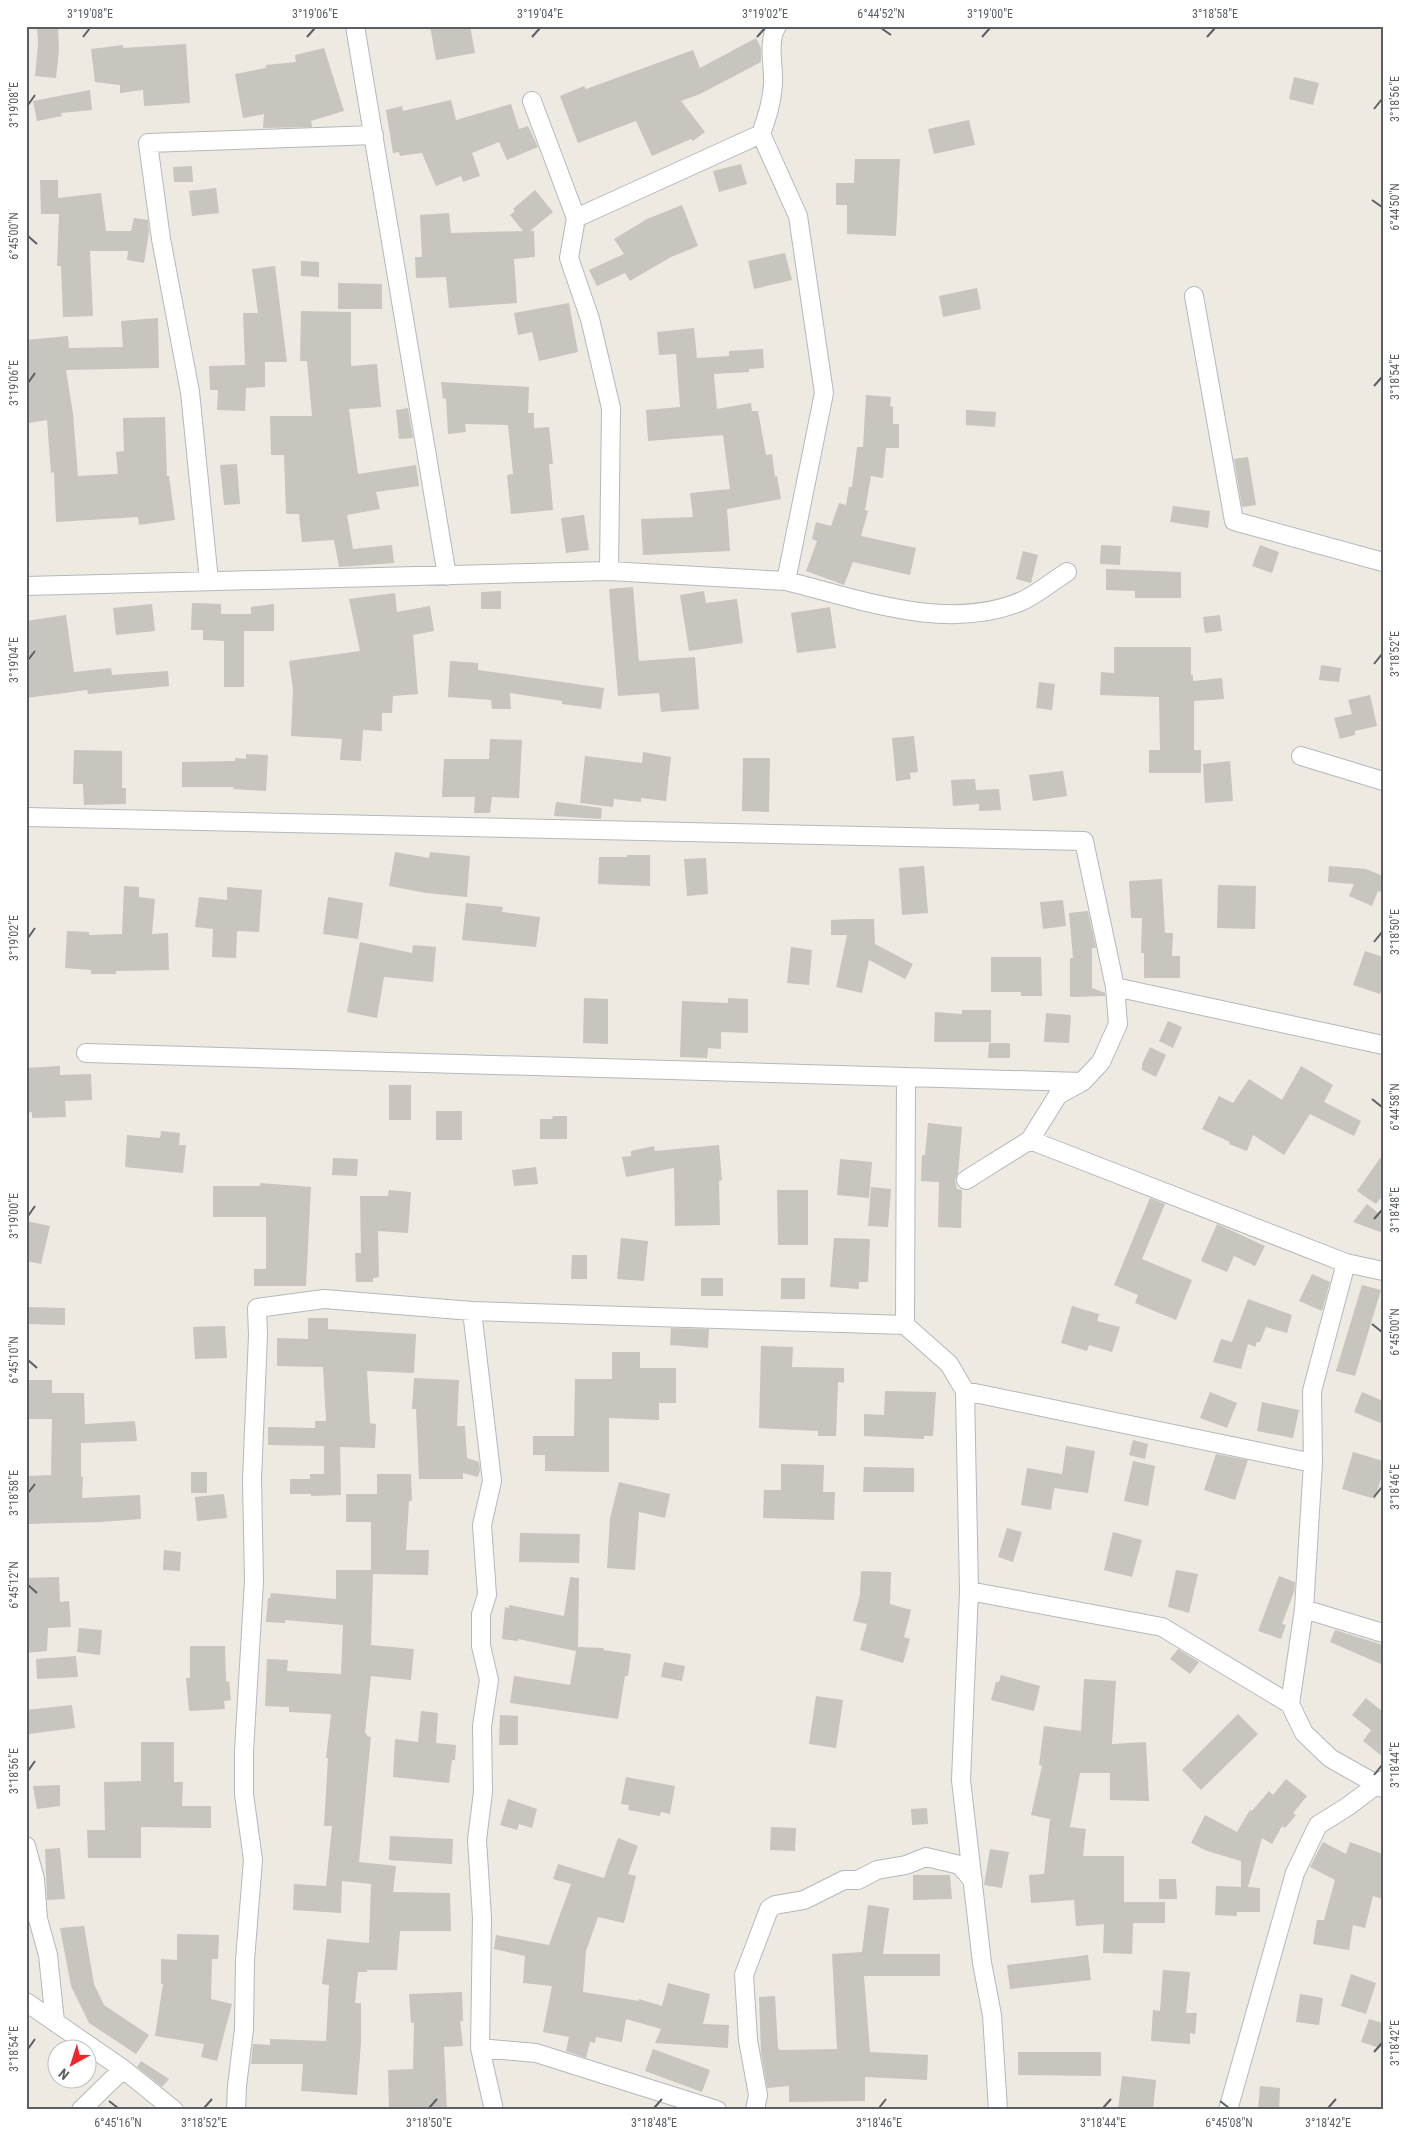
<svg xmlns="http://www.w3.org/2000/svg" width="1409" height="2136" font-family="'Roboto Condensed',sans-serif">
  <rect width="100%" height="100%" fill="#eee9e1"/>
  <path fill="#c8c4be" d="M37,26h21l1,23 -3,29 -21,-2 3,-31z
    M430,26h40l5,27 -39,7z
    M756,38l5,10v14l-61,32 -19,7 24,31 -12,9 -2,-2 -39,17 -16,-35 -58,22 -18,-47 24,-10 2,3 107,-39 7,18z
    M186,44l4,59 -46,3 -1,-16 -23,3v-8l-25,-3 -4,-33 32,-4v3z
    M324,48l20,63 -33,10 1,6 -49,1 1,-14 -21,4 -8,-44 31,-6v-3l30,-3 -1,-7z
    M1294,77l25,6 -6,22 -24,-6z
    M90,90l2,20 -31,3 1,3 -25,5 -4,-20z
    M451,100l5,20 55,-16 8,25 9,-3 10,21 -31,13 -8,-18 -27,11 8,23 -17,6 -2,-6 -25,10 -14,-33 -22,3 -1,-4 -6,1 -7,-43 16,-4 1,5z
    M969,120l6,25 -41,9 -6,-25z
    M855,159h45l-4,77 -49,-2v-29h-11v-22h18z
    M741,164l6,20 -28,8 -6,-21z
    M192,166l1,16h-19l-1,-15z
    M40,180h18v18l43,-5 5,38h25l3,-13 14,2 1,12 -5,31 -17,-3 1,-9h-38l3,65 -30,1 -2,-51h-4l2,-52h-18z
    M216,188l3,25 -27,3 -3,-25z
    M535,190l18,22 -23,19h4l1,26 -21,2 3,44 -68,5 -3,-31 -30,1 -1,-21h7l-2,-42 29,-2 2,20 72,-2 -13,-16 5,-4 -2,-2z
    M682,205l16,41 -27,11 -41,24 -5,-8 -28,13 -8,-16 35,-16 -10,-15 33,-20z
    M785,253l7,27 -38,9 -6,-28z
    M301,261l18,1v15l-18,-1z
    M275,266l12,96h-22v25l-19,1 -1,23 -28,-1 1,-20h-8l-1,-24 36,-1 -2,-52h15l-6,-44z
    M338,283l44,1v25h-44z
    M977,288l4,21 -38,8 -4,-21z
    M569,303l9,49 -39,9 -7,-29 -14,3 -4,-22z
    M301,311l50,1v54l26,-2 4,43 -32,2 9,65 58,-9 3,21 -43,6 4,17 -33,6 6,34 39,-4 2,18 -55,4 -5,-27 -32,2 -3,-28h-13l-2,-59h-13l-1,-39h42l-5,-55h-7z
    M158,318l1,50 -93,2 7,44 5,62 40,-2 -2,-22 8,-1 -1,-33 42,-1 2,59h2l6,44 -36,5 -1,-8 -82,5 -2,-50 -3,1 -4,-53 -18,3 -3,-15v-68l42,-4 1,12 54,-1 -2,-26z
    M694,328l3,30 32,-2v-5l34,-2 1,19 -15,1v3l-35,2 3,35 34,-6 1,8h6l8,44 6,-1 3,23 2,-1 4,23 -54,10 3,42 -87,4 -2,-36 52,-2 -3,-24 40,-4 -7,-54 -75,6 -2,-31 34,-3 -4,-53 -17,1 -2,-23z
    M441,382l88,5 -1,26h6v15l15,-1 4,37h-4l4,46 -42,4 -4,-39 6,-1 -5,-49 -43,-1 1,8 -18,2 -2,-36 -3,1z
    M866,395l25,2 -1,9 3,1v17h6v24h-13l-3,30 -12,-2 -6,34 3,1 -7,25 55,12 -6,27 -57,-13 -9,23 -38,-14 11,-30 -5,-2 4,-17 15,4 8,-23 7,2 3,-18h3l5,-40h6z
    M408,408l5,30 -14,1 -3,-29z
    M966,410l30,2 -1,15 -29,-2z
    M1248,457l8,48 -14,2 -8,-48z
    M237,464l3,40 -16,1 -4,-40z
    M1173,506l37,5 -2,17 -38,-6z
    M584,515l5,35 -23,3 -5,-35z
    M1101,545l20,1 -1,19 -20,-1z
    M1260,545l19,7 -7,21 -20,-7z
    M1023,551l15,4 -7,28 -15,-4z
    M1106,569l75,3v26h-46v-7l-29,-1z
    M633,587l6,74 56,-4 4,52 -38,3 -2,-19 -41,3 -9,-107z
    M501,591v18h-20v-17z
    M704,591l2,12 31,-4 6,44 -54,8 -9,-56z
    M395,593l2,19 33,-6 4,25 -21,4 5,59 -25,2 -1,17h-10v18l-19,-1 -2,31 -21,-1 2,-21 -51,-3 2,-47 -4,-28 71,-10 -11,-52z
    M192,603l29,1v10h30v-7l23,-3v27h-30v56h-20v-46l-21,-1v-10h-12z
    M152,604l3,27 -39,4 -3,-27z
    M830,607l6,41 -39,5 -6,-40z
    M66,615l8,57 37,-4 1,7 56,-4 1,15 -81,8 -1,-4 -61,8v-77z
    M1220,615l2,16 -17,2 -2,-16z
    M1114,647h77v28h2v6l29,-3 2,21 -30,2v49h7v23h-52v-23h11l-1,-53 -59,-2 1,-23 13,1z
    M450,661l28,2v7l126,18 -3,21 -39,-5v-3l-52,-8 1,16h-19l-1,-9 -43,-3z
    M1321,665l20,3 -2,14 -20,-2z
    M1039,682l16,2 -3,26 -16,-2z
    M1370,695l7,31 -22,5v4l-15,4 -6,-21 18,-4 -4,-14z
    M914,736l4,36 -8,1 1,6 -15,2 -4,-43z
    M490,739l32,1 -3,58 -27,-1 -2,16h-16l1,-16h-33l2,-38h45z
    M74,750l48,1v37h4v16l-42,1 -1,-21h-10z
    M643,752l28,5 -5,44 -25,-3v4l-27,-3 -1,8 -33,-4 5,-47 57,7z
    M246,754l22,1 -2,36 -33,-2 1,-2h-52v-25l53,-1v-3l11,1z
    M743,758h27l-1,54 -27,-1z
    M1230,761l3,40 -28,2 -2,-39z
    M1063,771l4,25 -34,5 -4,-26z
    M975,779l1,11 23,-1 2,21 -22,1v-7l-26,2 -2,-26z
    M556,802l46,6 -1,11 -47,-3z
    M395,852l34,6 1,-6 40,4 -3,41 -41,-4 -37,-7z
    M627,855h23v31l-52,-2 1,-27h28z
    M706,858l2,36 -21,2 -3,-37z
    M924,866l4,47 -26,2 -3,-47z
    M1329,866l37,3 17,7v17l-5,-2 -6,15 -23,-10 5,-12 -26,-2z
    M1162,879l3,54h8l-1,23h8v22h-36v-25h-3l1,-35h-11l-2,-37z
    M1218,885l38,1 -1,43 -38,-1z
    M124,886l15,1v10l16,2 -3,35 16,-1 1,37 -53,1v3h-25v-4l-26,-2 2,-37 22,1v3l33,-1z
    M227,887l35,3 -3,42 -22,-1 -1,27 -24,-1 1,-28 -18,-2 4,-30 28,3z
    M328,897l35,6 -5,36 -35,-5z
    M1063,900l3,26 -23,3 -3,-27z
    M466,903l37,4 -1,5 38,5 -4,30 -74,-7z
    M1088,911l8,37h-4v40l13,5v3l-35,1v-39h3l-4,-45z
    M856,919h18l1,25 38,20 -8,15 -36,-19 -7,33 -26,-6 11,-52h-16v-15z
    M360,942l52,11 1,-8 23,2 -3,35 -49,-5 -7,41 -30,-6z
    M791,947l21,3 -3,35 -22,-2z
    M1365,951l18,6v29l-3,8 -27,-9z
    M991,957h50l1,39h-21v-4h-30z
    M584,998l24,1v45l-25,-1z
    M728,998l20,1v34l-27,-1v17l-13,-1 -1,10 -27,-1 2,-56 46,2z
    M962,1010h29v32h-57l1,-30 27,2z
    M1046,1013l25,2 -2,28 -25,-1z
    M1168,1021l14,6 -9,21 -14,-7z
    M989,1043h21v15h-22z
    M1150,1047l16,8 -10,22 -14,-7v-6z
    M60,1066v9l31,-1 1,26 -27,1 1,16 -34,1v-6l-6,1v-45z
    M1301,1066l32,19 -9,17 37,19 -7,15 -44,-22 -26,41 -31,-20 -6,16 -18,-7 1,-2 -28,-13 17,-33 14,7 16,-24 33,21z
    M389,1085h22v35h-22z
    M436,1111h26v29h-26z
    M553,1116h14v23h-27v-20h12z
    M928,1123l34,4 -4,47 -3,6 2,9 5,1 -1,38 -23,-1 1,-45 -18,-1 1,-26h3z
    M161,1131l19,2 -1,12h7l-3,28 -58,-6 2,-32 33,3z
    M719,1145l3,35 -3,1 1,44 -45,1 -1,-58 -48,9 -4,-20 9,-1v-5l23,-5 1,5z
    M1383,1154v41l-7,9 -19,-13z
    M333,1158l25,1 -1,17 -25,-1z
    M840,1159l32,3 -3,36 -32,-3z
    M536,1167l2,17 -24,2 -2,-16z
    M260,1183l51,4 -5,99h-52v-17h12v-52h-53v-31h47z
    M871,1187l20,2 -3,38 -20,-1z
    M389,1190l22,2 -3,41 -30,-2 1,46 -6,1v4h-17l-1,-29h6l-1,-57h28z
    M777,1190h31v55h-30z
    M1150,1198l15,6 -23,55 50,21 -16,40 -41,-17 3,-8 -24,-10z
    M1367,1204l16,13v16l-30,-11z
    M26,1221l24,5 -9,38 -15,-3z
    M1217,1224l48,22 -10,20 -21,-10 -7,16 -26,-11z
    M621,1238l27,3 -4,40 -27,-2z
    M834,1238l36,1 -2,43h-9v7l-29,-2z
    M572,1255h15v24h-16z
    M1312,1274l18,8 -8,29 -23,-10z
    M701,1278h22v18h-22z
    M781,1278h24v21h-24z
    M1362,1285l19,5 -26,86 -19,-5z
    M1248,1299l44,16 -5,18 -21,-6 -6,15h-3l-2,5 -7,-3 -7,25 -28,-7 8,-23 11,3z
    M1072,1306l27,8 -2,7 23,6 -8,25 -23,-7 -2,6 -26,-8z
    M26,1307l39,1v17l-39,-1z
    M308,1318h20v11l88,5 -2,39 -47,-2 3,52 6,1 -1,24 -35,-1 1,48 -30,1v-2h-21v-15h20v-5h14v-28l-56,-1v-18l47,1v-7h11l-3,-54 -46,-1v-28l31,1z
    M225,1326l2,32 -32,1 -2,-32z
    M671,1328l38,1 -1,19 -38,-3z
    M761,1346l32,1 -1,20 52,1v15l-6,-1 -2,54h-18v-5l-59,-3z
    M612,1352h28v16h36v35h-17v17l-50,-2v54l-64,-1v-16h-12v-19h41l1,-57h37z
    M414,1378l45,2 -2,46h8l2,32 12,4 1,8 -2,7 -15,-4v6h-44l-3,-70h-4z
    M26,1380h26v13h32l1,31 50,-3 2,20 -56,2v34h2l-1,21 58,-3 1,24 -40,3 -75,2v-48l25,-1 1,-56h-26z
    M885,1391l51,1 -3,44h-9v3l-60,-3v-22l20,1z
    M1210,1392l27,11 -10,25 -27,-10z
    M1362,1392l21,9v23l-29,-12z
    M1262,1402l37,8 -6,28 -36,-7z
    M1133,1440l15,4 -3,15 -16,-4z
    M1066,1446l29,5 -7,42 -34,-5 -3,22 -30,-5 6,-37 35,6z
    M1353,1452l30,9v10l-8,28 -33,-10z
    M1216,1454l32,6 -13,40 -31,-10z
    M1133,1461l22,5 -7,40 -24,-5z
    M781,1464l43,1 -1,27h12l-1,28 -71,-2 1,-28h17z
    M864,1467l50,1v24h-51z
    M191,1472h16v21h-16z
    M377,1474h34l1,27h-3l-3,49h23l-1,25 -55,-1 -2,71 43,4 -3,31 -40,-4 -6,57 2,1v2l4,1 -12,125 37,4 -3,26 57,1 1,38h-51l-3,39h-30v2h-9l-3,31h6v40l-4,52 -56,-4 2,-27h-52l2,-20 17,1v-6l56,2 3,-56 -7,-1 5,-45 42,4 2,-59 -29,-3 -1,32 -48,-3 1,-26 32,2 6,-60h-8l4,-68h-2l5,-44 -42,-2v-5l-24,-1 2,-47 21,1 -1,11 54,3 2,-49 -58,-5v3l-19,-1 2,-24h2l1,-5 65,6v-29h35v-48h-25v-28h31z
    M619,1482l51,12 -5,24 -26,-6 -4,58 -28,-2 3,-50z
    M224,1494l3,24 -30,3 -2,-24z
    M1007,1528l15,4 -9,30 -15,-5z
    M1113,1532l29,8 -10,37 -28,-7z
    M520,1533l60,1 -1,29 -60,-1z
    M164,1550l17,2 -1,19 -17,-1z
    M1176,1570l22,4 -9,39 -21,-6z
    M861,1571l30,1 -1,32 21,6 -7,27 6,2 -7,24 -43,-13 7,-26 -14,-3 7,-26z
    M1279,1576l16,6 -1,10 -12,32 4,1 -5,14 -23,-8z
    M59,1577l1,25 9,-1 2,26 -23,1 -1,23 -21,2v-75z
    M570,1577l9,1 -1,69 26,1 -1,2 28,4 -3,22h-3l-7,43 -108,-16 4,-27 56,9 6,-34 -58,-12v2l-16,-2 3,-32 4,1v-3l55,11z
    M79,1628l23,2 -2,25 -23,-3z
    M1335,1630l48,15v20l-53,-23z
    M190,1646h35l1,36 3,-1 2,19 -7,1 1,8 -36,2 -3,-33h4z
    M1178,1649l21,13 -9,12 -20,-15z
    M76,1656l2,21 -41,2 -1,-20z
    M664,1662l21,4 -3,15 -21,-4z
    M1001,1675l39,11 -6,25 -43,-11 5,-18h3z
    M1084,1679l32,2 -4,63 34,-2 3,59 -39,-1v-27h-30l-10,54 16,2 -3,27h41v46h41v21h-32l-1,31 -29,-1 1,-29 -28,2 -2,-26 -43,3 -2,-28 15,-1 6,-55 -19,-4 11,-49 -3,-1 5,-39 37,5z
    M816,1696l27,4 -7,48 -27,-4z
    M1366,1698l17,14v45l-20,-16 8,-11 -19,-15z
    M72,1705l3,23 -46,6 -3,-24z
    M421,1711l17,2 -2,30 20,2 -1,15h-3l-3,23 -56,-6 2,-38 23,3z
    M1238,1714l20,20 -57,56 -19,-20z
    M500,1715l18,1v29h-19z
    M141,1742h33v40h9l-1,24h29v22l-70,-1v31h-53l-1,-28h18l-1,-48 37,-1z
    M626,1777l49,9 -5,28 -9,-2 -1,4 -32,-6 1,-5 -8,-1z
    M1286,1779l21,17 -14,17 3,2 -11,13 -3,-2 -10,18 -10,-6 -14,49 12,1v24h-23v4l-22,-1 1,-29 25,1v-26l-34,-10 -16,-8 14,-28 32,17 13,-22 2,1 17,-20 4,4z
    M60,1785v21l-23,3 -4,-23z
    M508,1799l29,10 -5,19 -13,-4 -2,6 -17,-5z
    M927,1808l1,16 -16,1 -1,-16z
    M771,1827l25,1 -1,23 -25,-1z
    M390,1836l63,3 -1,25 -63,-4z
    M618,1838l20,8 -10,28 8,2 -12,47 -26,-6 -12,34 -3,41 56,9v-2l23,7 6,-23 42,11 -7,30 26,1 -1,23 -73,-5 6,-14 -35,-10 -4,23 -26,-5 -1,6 -5,-1 -4,16 -20,-7 3,-14 -26,-5 9,-46 -29,-3 2,-27 -31,-7 2,-14 53,10 22,-61 -18,-5 5,-15 46,14z
    M1323,1842l23,12 4,-12 33,12v45l-10,-3 -8,32 -12,-3 -4,25 -36,-6 4,-24h7l11,-40 -25,-13z
    M60,1848l5,51 -18,1 -2,-51z
    M990,1849l19,3 -7,36 -18,-3z
    M913,1875h37l2,24 -39,1z
    M1159,1879h17l1,20h-18z
    M868,1905l21,3 -6,46h57v22h-76l6,76 58,3 -1,25 -62,-3v24l-76,1v-16l-22,2 -6,-36 -2,-55 16,-1 3,52 2,2 57,-1 -5,-95 30,-2z
    M84,1926l10,58 10,21 45,30 -13,19 -47,-31 -18,-37 -11,-58z
    M177,1934l42,1 -1,24h-6l-1,40 21,5 -15,57 -16,-4 3,-13 -49,-8 8,-52h-2v-25l16,1z
    M1088,1955l3,25 -81,9 -3,-24z
    M1163,1970l27,2 -4,41h11l-2,21 -5,-1v11l-39,-3 2,-31 7,1z
    M1351,1974l25,9 -10,31 -25,-8z
    M462,1992l1,29h-3l3,25 -19,1 3,63h-58l-1,-40 25,-1 1,-46h-3l-2,-29z
    M1300,1994l23,4 -4,27 -23,-3z
    M1369,2019l14,4v15l-3,10 -19,-6z
    M653,2049l57,21 -8,22 -57,-21z
    M1018,2052h83v24l-83,-1z
    M141,2061l28,18 -7,8 -25,-20z
    M1122,2076l34,4 -3,30h-35z
    M1260,2086l20,2 -1,22h-21z"/>
  <g fill="none" stroke-linecap="round" stroke-linejoin="round">
    <g stroke="#b4b8bd" stroke-width="20">
      <path id="minor" d="M355,26l92,550
        M532,101l44,117 -7,40 21,61 21,89 -2,163
        M761,134c6,-17 11,-32 12,-50 1,-19 -6,-42 4,-58
        M1194,296l40,225 149,41
        M209,581l-19,-189 -29,-153 -13,-96 226,-8
        M786,581c73,18 162,52 236,20 15,-7 30,-19 45,-29
        M26,586l583,-15 177,10 38,-188 -26,-177 -37,-82 -185,84
        M1301,756l82,25
        M26,817l1058,24 31,146 3,37 -17,38 -19,20 -176,-5
        M1115,987l268,58
        M86,1053l820,24 -1,248
        M1030,1140l316,123 37,8
        M966,1180l64,-40 28,-45 22,-12
        M1346,1263l-34,128 1,72 -9,146 -14,95 14,29 26,25 53,30
        M472,1311l20,170 -10,44 5,70 -6,19v32l8,34 -7,46 1,66 -6,48 5,78 -2,130 14,62
        M965,1391l4,200 -8,189 21,183 10,52 6,95
        M969,1591l193,36 128,77
        M1304,1609l79,24
        M26,1846l9,33 3,40 10,36 7,67
        M26,2002l97,67 51,41
        M480,2048l56,5 181,57
        M81,2110l42,-41
        M236,2110l1,-24 7,-57 1,-69 8,-100 -9,-66v-43l10,-170 -2,-102 6,-144 -1,-27 67,-9 148,12 433,14 44,39 16,27 348,72
        M755,2110l3,-15 -10,-55 -4,-65 25,-66 6,-4 29,-5 40,-20h14l19,-10 29,-5 20,-8 34,8 13,16
        M1228,2110l67,-237 23,-48 29,-18 36,-27"/>
    </g>
    <use href="#minor" stroke="#fff" stroke-width="18"/>
  </g>
  <path fill="none" stroke="#5a5f63" stroke-width="2" d="M881,28l10,7M83,37l7,-9M307,37l8,-9M532,37l8,-9M757,37l8,-9M982,37l8,-9M1207,37l8,-9M28,105l7,-10M1374,109l8,-10M1372,200l10,7M28,236l9,8M28,383l7,-10M1374,386l8,-9M28,660l7,-9M1374,664l8,-10M28,938l7,-10M1374,942l8,-10M1372,1099l10,8M28,1216l7,-10M1374,1219l8,-9M1372,1324l10,8M28,1360l9,8M28,1493l7,-9M1374,1497l8,-10M28,1585l9,8M28,1771l7,-10M1374,1775l8,-10M28,2049l7,-10M1374,2052l8,-9M109,2101l9,7M1220,2101l9,7M204,2108l8,-9M429,2108l8,-9M654,2108l8,-9M879,2108l7,-9M1103,2108l8,-9M1328,2108l8,-9"/>
  <rect width="1409" height="2136" fill="none" stroke="#ffffff" stroke-width="55"/>
  <g transform="translate(72 2064) rotate(219)"><circle r="24" fill="#ffffff" stroke="#bdbfc1"/>
  <path d="M0-4L9 19L0 12L-9 19Z" fill="#f1242c"/>
  <text y="-8" font-size="14" font-weight="bold" text-anchor="middle" fill="#5a5f63">N</text>
  </g>
  <rect x="28" y="28" width="1354" height="2080" fill="none" stroke="#5a5f63" stroke-width="2"/>
  <g font-size="12" text-anchor="middle" fill="#5a5f63">
    <text x="90" y="18">3°19'08"E</text>
    <text x="315" y="18">3°19'06"E</text>
    <text x="540" y="18">3°19'04"E</text>
    <text x="765" y="18">3°19'02"E</text>
    <text x="881" y="18">6°44'52"N</text>
    <text x="990" y="18">3°19'00"E</text>
    <text x="1215" y="18">3°18'58"E</text>
    <text transform="translate(1395 99) rotate(-90)" y="4">3°18'56"E</text>
    <text transform="translate(14 105) rotate(-90)" y="4">3°19'08"E</text>
    <text transform="translate(1395 207) rotate(-90)" y="4">6°44'50"N</text>
    <text transform="translate(14 236) rotate(-90)" y="4">6°45'00"N</text>
    <text transform="translate(1395 377) rotate(-90)" y="4">3°18'54"E</text>
    <text transform="translate(14 383) rotate(-90)" y="4">3°19'06"E</text>
    <text transform="translate(1395 654) rotate(-90)" y="4">3°18'52"E</text>
    <text transform="translate(14 660) rotate(-90)" y="4">3°19'04"E</text>
    <text transform="translate(1395 932) rotate(-90)" y="4">3°18'50"E</text>
    <text transform="translate(14 938) rotate(-90)" y="4">3°19'02"E</text>
    <text transform="translate(1395 1107) rotate(-90)" y="4">6°44'58"N</text>
    <text transform="translate(1395 1210) rotate(-90)" y="4">3°18'48"E</text>
    <text transform="translate(14 1216) rotate(-90)" y="4">3°19'00"E</text>
    <text transform="translate(1395 1332) rotate(-90)" y="4">6°45'00"N</text>
    <text transform="translate(14 1360) rotate(-90)" y="4">6°45'10"N</text>
    <text transform="translate(1395 1487) rotate(-90)" y="4">3°18'46"E</text>
    <text transform="translate(14 1493) rotate(-90)" y="4">3°18'58"E</text>
    <text transform="translate(14 1585) rotate(-90)" y="4">6°45'12"N</text>
    <text transform="translate(1395 1765) rotate(-90)" y="4">3°18'44"E</text>
    <text transform="translate(14 1771) rotate(-90)" y="4">3°18'56"E</text>
    <text transform="translate(1395 2043) rotate(-90)" y="4">3°18'42"E</text>
    <text transform="translate(14 2049) rotate(-90)" y="4">3°18'54"E</text>
    <text x="118" y="2127">6°45'16"N</text>
    <text x="204" y="2127">3°18'52"E</text>
    <text x="429" y="2127">3°18'50"E</text>
    <text x="654" y="2127">3°18'48"E</text>
    <text x="879" y="2127">3°18'46"E</text>
    <text x="1103" y="2127">3°18'44"E</text>
    <text x="1229" y="2127">6°45'08"N</text>
    <text x="1328" y="2127">3°18'42"E</text>
  </g>
</svg>
